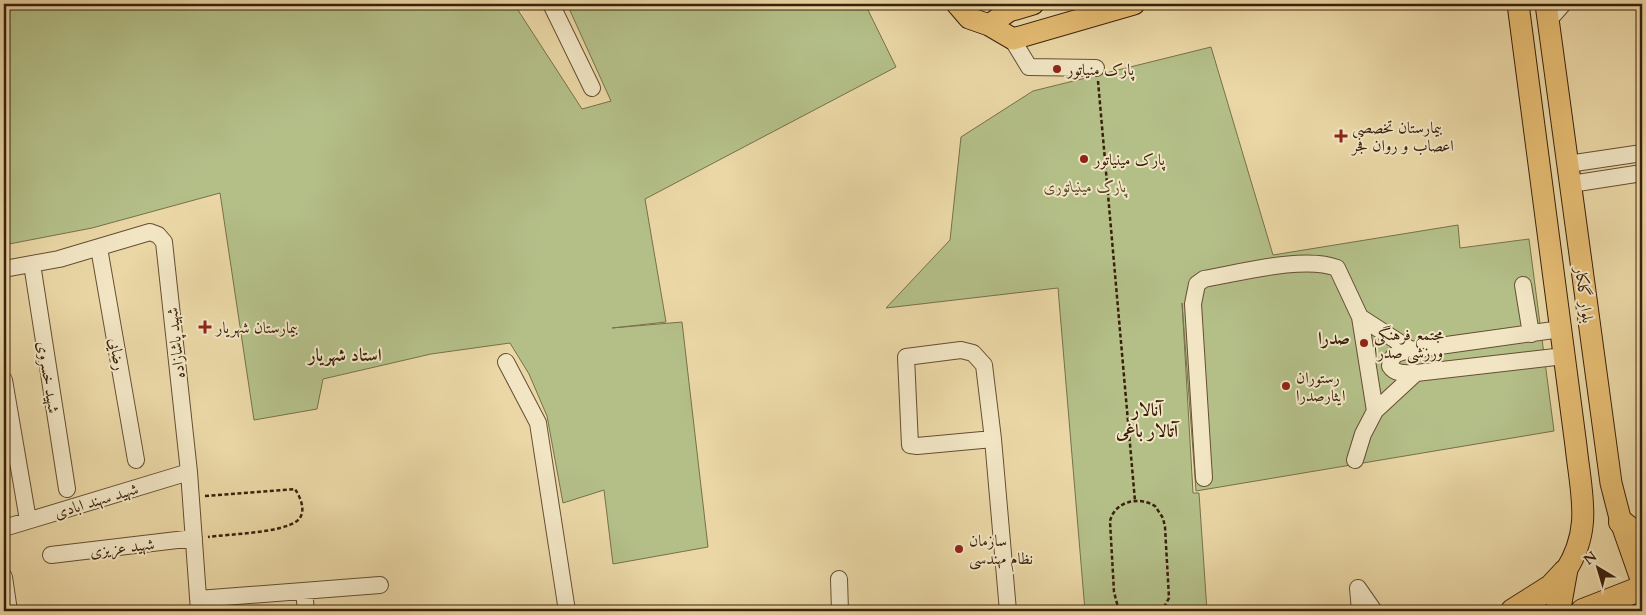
<svg xmlns="http://www.w3.org/2000/svg" width="1646" height="615" font-family="Cardo,Amiri,serif">
  <rect width="100%" height="100%" fill="#ead7a5"/>
  <filter id="stains"><feTurbulence type="fractalNoise" baseFrequency=".004" numOctaves="4"/><feColorMatrix values="0 0 0 0 .2 0 0 0 0 .09 0 0 0 0 .02 0 0 0 .5 -.17"/></filter>
  <radialGradient id="worn" r=".72"><stop offset=".6" stop-color="#630" stop-opacity="0"/><stop offset="1" stop-color="#630" stop-opacity=".3"/></radialGradient>
  <path fill="#b4bf88" stroke="#77704a" d="M4,4h510l68,105 29,-8 -44,-97h298l31,63 -251,132 21,123 -54,6 70,-6 26,225 -95,17 -9,-74 -41,13 -16,-87 -18,-42 -19,-31 -79,11 -108,25 -6,30 -63,11 -34,-227 -128,35 -88,17z
    M1211,47l62,208 185,-30 2,23 69,-9 25,192 -358,60 -14,-188 11,190h6l8,118h-122l-27,-323 -172,20 64,-68 11,-103 72,-46z"/>
  <g fill="none" stroke-linecap="round" stroke-linejoin="round">
    <g stroke="#664e32" stroke-width="18">
      <path id="minor" d="M551,4l41,84
        M1548,21l15,-17
        M1012,39l17,28 67,1
        M1568,164l74,-11
        M1571,184l71,-11
        M99,248l37,212
        M32,264l35,225
        M4,269l55,-10 91,-27 8,3 6,7 25,230 10,139
        M1523,285l8,49
        M1360,317l51,33 150,-21
        M1411,350c-11,2 -20,3 -21,16 6,9 17,7 26,7
        M506,362l32,61 29,188
        M4,380l24,140
        M993,439l-76,7 -7,-1 -4,-88 55,-7 12,3 11,12 9,74 15,172
        M1355,460l8,-26 12,-23 41,-38 148,-17
        M1204,478l-11,-174 4,-20 7,-5c35,-6 101,-24 133,-11l23,49 15,94
        M4,528l185,-56
        M51,555l143,-17
        M4,577l5,34
        M839,579l1,32
        M304,591l2,20
        M198,599l182,-14
        M1360,611l-2,-23 16,23"/>
    </g>
    <g stroke="#3a200b" stroke-width="23">
      <path id="major" d="M957,4l12,14 20,7 24,14 121,-35
        M1518,4l58,442c5,48 17,83 -11,126
        M1546,4l65,479 10,39 21,60
        M989,25l20,-14 24,-7"/>
    </g>
    <g stroke="#3a200b" stroke-width="26">
      <path id="highway" d="M1621,522l21,17
        M1513,611l38,-24 14,-15
        M1558,611l7,-39
        M1583,611l59,-23"/>
    </g>
    <path stroke="#3a200b" stroke-width="2.5" stroke-dasharray="4 2.5" stroke-linecap="butt" d="M1098,81l37,420
      M205,496l90,-7c6,9 12,24 2,32 -16,12 -68,13 -89,16
      M1119,611l-5,-19 -4,-71c5,-20 29,-25 45,-15l8,12 2,9 4,71 -7,13"/>
    <use href="#minor" stroke="#f1e5c4" stroke-width="16"/>
    <use href="#major" stroke="#e5bc72" stroke-width="21"/>
    <use href="#highway" stroke="#e5bc72" stroke-width="24"/>
  </g>
  <g fill="#8f2418" stroke="#f1e5c4" stroke-width="2">
    <circle cx="1057" cy="69" r="5"/>
    <path d="M1338.5 128.5h5v5h5v5h-5v5h-5v-5h-5v-5h5z"/>
    <circle cx="1084" cy="159" r="5"/>
    <path d="M202.5 319.5h5v5h5v5h-5v5h-5v-5h-5v-5h5z"/>
    <circle cx="1364" cy="343" r="5"/>
    <circle cx="1286" cy="386" r="5"/>
    <circle cx="959" cy="549" r="5"/>
  </g>
  <g text-anchor="middle" stroke-width="4" stroke-linejoin="round" paint-order="stroke">
    <g font-size="16" fill="#3a200b" stroke="#f1e5c4" text-anchor="start">
      <text x="1067" y="75">پارک منیاتور</text>
      <text x="1352" y="133">بیمارستان تخصصی<tspan x="1352" dy="18">اعصاب و روان فجر</tspan></text>
      <text x="1094" y="165">پارک مینیاتور</text>
      <text x="216" y="333">بیمارستان شهریار</text>
      <text x="1374" y="340">مجتمع فرهنگی<tspan x="1374" dy="18">ورزشی صدرا</tspan></text>
      <text x="1296" y="383">رستوران<tspan x="1296" dy="18">ایثارصدرا</tspan></text>
      <text x="969" y="546">سازمان<tspan x="969" dy="18">نظام مهندسی</tspan></text>
    </g>
    <g font-size="16" font-style="italic" fill="#58482a" stroke="#f1e5c4">
      <text x="1085" y="192">پارک مینیاتوری</text>
    </g>
    <g font-size="16" fill="#3a200b" stroke="#f1e5c4">
      <text transform="translate(1585 295) rotate(82)" y="6">بلوار گلکار</text>
      <text transform="translate(175 343) rotate(-96)" y="6">شهید پاشازاده</text>
      <text transform="translate(118 354) rotate(80)" y="6">رضایی</text>
      <text transform="translate(49 377) rotate(81)" y="6">شهید خسروی</text>
      <text transform="translate(96 500) rotate(-17)" y="6">شهید سهند ابادی</text>
      <text transform="translate(122 547) rotate(-7)" y="6">شهید عزیزی</text>
    </g>
    <g font-size="18" font-weight="bold" fill="#3a200b" stroke="#f1e5c4">
      <text x="1334" y="344">صدرا</text>
      <text x="345" y="361">استاد شهریار</text>
      <text x="1147" y="416">آنالار<tspan x="1147" dy="21">آتالار باغی</tspan></text>
    </g>
  </g>
  <rect width="1646" height="615" fill="none" stroke="#ead7a5" stroke-width="20"/>
  <rect x="5" y="5" width="1636" height="605" fill="none" stroke="#3a200b" stroke-width="2.5"/>
  <rect x="10" y="10" width="1626" height="595" fill="none" stroke="#3a200b"/>
  <g transform="translate(1598 568) rotate(322)" stroke="#f1e5c4" stroke-width="4" paint-order="stroke">
  <path d="M0-4L9 19L0 12L-9 19Z" fill="#3a200b"/>
  <text y="-8" font-size="14" font-weight="bold" text-anchor="middle" fill="#3a200b">N</text>
  </g>
  <rect width="100%" height="100%" filter="url(#stains)"/>
  <rect width="100%" height="100%" fill="url(#worn)"/>
</svg>
